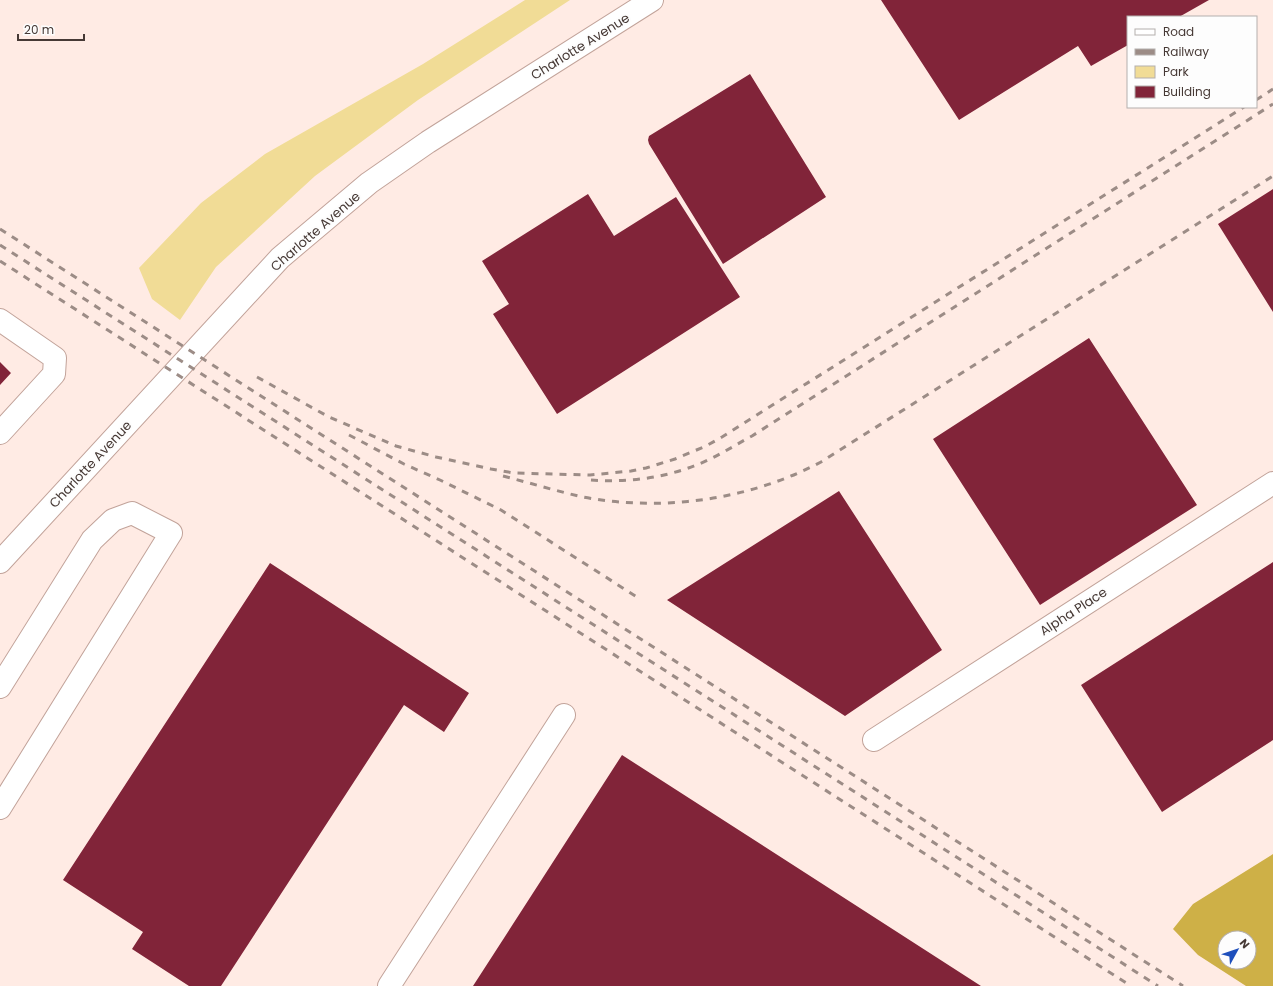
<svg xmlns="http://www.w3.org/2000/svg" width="1273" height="986" font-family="Poppins,sans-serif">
  <rect width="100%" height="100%" fill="#ffebe4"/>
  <path fill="#f1dc96" d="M525,0h45l-152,100 -103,76 -99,91 -36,53 -28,-21 -13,-31 62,-65 64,-49 158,-90z"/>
  <path fill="#ceb047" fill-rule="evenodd" d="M1273,854v132h-27l-48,-31 -25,-26 20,-25zM1225,938h24v24h-24z"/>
  <path fill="#812439" d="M881,0h328l-30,17h-51v28l-37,21 -13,-20 -119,74z
    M750,74l76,123 -103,67 -74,-120 -1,-4 1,-4z
    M1273,189v123l-55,-88z
    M588,194l26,42 62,-39 64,100 -183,117 -64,-100 16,-10 -27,-43z
    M1089,338l108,167 -157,100 -107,-166z
    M0,362l11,11 -11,12z
    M839,491l103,159 -97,66 -178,-116z
    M1273,562v178l-111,72 -81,-127z
    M270,563l199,130 -25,39 -40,-27 -183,281h-32l-57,-37 11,-17 -80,-52z
    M622,755l359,231h-508z"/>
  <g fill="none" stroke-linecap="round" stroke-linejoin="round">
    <g stroke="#c2a39a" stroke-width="24">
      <path id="minor" d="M0,320l55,38 -1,16 -54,59
        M0,562l280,-304 89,-75 59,-41 224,-142
        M0,687l92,-147 21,-20 19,-7 39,20 -171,275
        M874,740l399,-257
        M389,986l175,-271"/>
    </g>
    <use href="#minor" stroke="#fff" stroke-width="22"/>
    <path stroke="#9c8c86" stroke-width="3" stroke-dasharray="7 7" stroke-linecap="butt" d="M1256,100l17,-11
      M0,229l1183,757
      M0,245l1158,741
      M0,261l1131,725
      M257,377l72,40 67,29 40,11 55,12 23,4 76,2 41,-4 15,-3 29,-9 31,-13 16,-9 522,-330
      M349,435l55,29 36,16 61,30 139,89
      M503,476c27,7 53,15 80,21 80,15 166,3 238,-35l452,-286
      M591,480c40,3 81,-3 117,-20 15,-7 29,-16 44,-24l521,-332"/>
  </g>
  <g text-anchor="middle" stroke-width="4" stroke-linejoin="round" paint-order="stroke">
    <g font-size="13" fill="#463935" stroke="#fdfdfd">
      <text transform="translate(580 46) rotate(-32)" y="5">Charlotte Avenue</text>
      <text transform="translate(315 231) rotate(-41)" y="5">Charlotte Avenue</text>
      <text transform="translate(90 464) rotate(-47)" y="5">Charlotte Avenue</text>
      <text transform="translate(1073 611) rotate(-33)" y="5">Alpha Place</text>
    </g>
  </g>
  <rect x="1127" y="16" width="130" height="92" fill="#fdfdfd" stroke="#b4afad"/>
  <rect x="1135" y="29" width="20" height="6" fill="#ffffff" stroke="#b4afad"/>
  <text x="1163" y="36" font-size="12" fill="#463935">Road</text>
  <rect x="1135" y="49" width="20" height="6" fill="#9c8c86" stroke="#b4afad"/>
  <text x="1163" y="56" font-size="12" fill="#463935">Railway</text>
  <rect x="1135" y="66" width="20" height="12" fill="#f1dc96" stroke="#b4afad"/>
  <text x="1163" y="76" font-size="12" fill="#463935">Park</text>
  <rect x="1135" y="86" width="20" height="12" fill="#812439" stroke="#b4afad"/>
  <text x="1163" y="96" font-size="12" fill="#463935">Building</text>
  <g transform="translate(1237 950) rotate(50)"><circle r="19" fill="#fdfdfd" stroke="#b4afad"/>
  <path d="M0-3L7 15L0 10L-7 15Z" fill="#1e4fbc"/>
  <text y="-6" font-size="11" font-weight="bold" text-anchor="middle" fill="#463935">N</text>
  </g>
  <path d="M18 34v6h66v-6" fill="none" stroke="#463935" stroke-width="2"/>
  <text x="24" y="34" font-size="12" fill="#463935" stroke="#fdfdfd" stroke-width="3" paint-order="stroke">20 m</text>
</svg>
